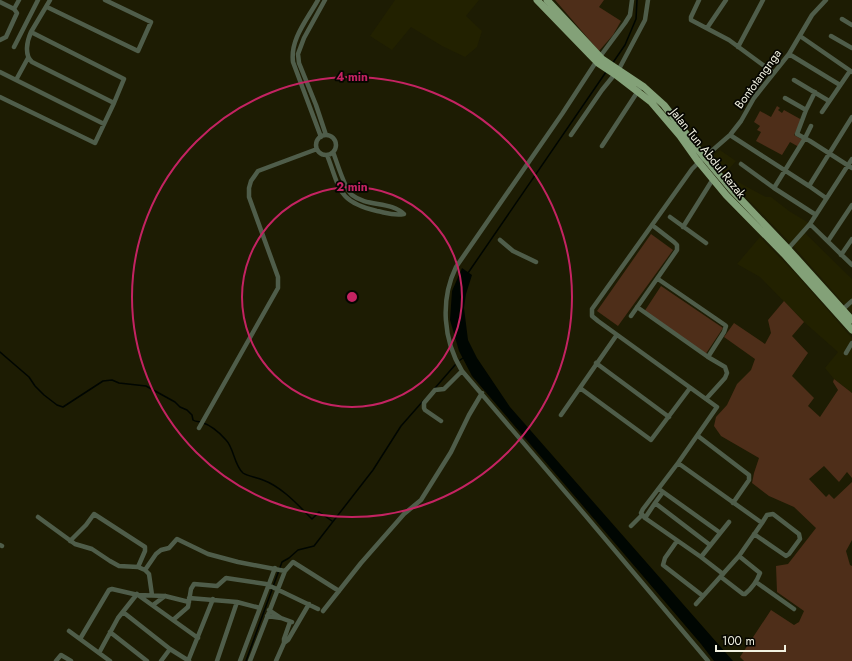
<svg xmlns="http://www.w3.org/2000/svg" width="852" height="661" font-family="Jost,sans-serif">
  <rect width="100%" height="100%" fill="#1d1c03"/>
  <path fill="#222100" d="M395,0h84l-13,16 16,15 -5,16 -12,10 -23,-11 -31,-19 -19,23 -22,-14z
    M720,150l16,11 -7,8 2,9 29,16 6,3h5l18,14 20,12 -6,8 49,48v34l-58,-66 -85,-88z
    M760,237l37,38 55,63v55l-18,-14 -9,-11 13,-16 -34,-30 -44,-45 -23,-13z"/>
  <path fill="#4e2e19" d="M555,0h49l-5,7 22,14 -8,14 -14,16z
    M777,106l3,2 -2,2 4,3 2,-3 18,10 -8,15 9,5 -4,7 -9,-5 -8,13 -26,-14 5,-9 -4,-2 3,-4 -6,-4 6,-11 11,6z
    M651,234l22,16 -55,76 -21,-15z
    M661,286l62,42 -18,27 -61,-43z
    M784,301l20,21 -12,14 16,17 -16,23 22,22 -6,8 12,11 18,-27 -5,-8 1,-3 18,14v85l-5,-6 -8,10 -15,-16 -15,13 17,18 3,-3 5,5 18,-17v58l-6,11 4,14 2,1v95h-108l-4,-4 31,-47 23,15 5,-3 5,-11 -27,-19 -1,-26 12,-2 28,-36 -22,-21 -25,-11 -17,-13 2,-10 5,-15 -38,-22 -7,-10 2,-9 11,-12 10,-21 14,-14 4,-11 -31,-22 10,-14 31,21 6,-11 -3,-13z"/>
  <path fill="#000602" d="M462,268l10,7 -6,19 -2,14 4,32 9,18 33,49 223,254h-19l-13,-17 -229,-268 -13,-25 -9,-31 2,-29z"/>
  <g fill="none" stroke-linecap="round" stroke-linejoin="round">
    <path stroke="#000602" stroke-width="1.5" d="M612,64l13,-19 11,-26 1,-19
      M468,273l138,-201
      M0,352l29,25 6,9 9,9 13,10 6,2 40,-26 9,-1 7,3 27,3 29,16 5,5 7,3 5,5 1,5c3,2 4,1 8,2 9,3 19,11 25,18 8,8 8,25 17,33 6,4 14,4 20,7 19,7 35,25 49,39l7,-7 13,9
      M460,360l3,-2
      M435,388l20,-23
      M246,661l36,-99 7,-4 9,-8 16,-4 59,-76 28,-44 22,-25"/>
    <path stroke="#4f5d4a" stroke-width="4.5" d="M318,0c-11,20 -28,39 -25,62l28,75
      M325,0l-21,38 -6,16 1,9 17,42 10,30
      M632,0l-2,15 -5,8 -29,39 -34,52 -106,153c-16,33 -13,73 6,104l123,144 123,146
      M699,0l-8,17v3l38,20 45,33
      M0,2l14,7 3,4 -11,24 -6,3
      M47,7l91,44 13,-29 -46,-22
      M14,9l5,-9
      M842,19l10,6
      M707,28l19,-28
      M31,32l93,47 -10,24 -82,-41c-8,-7 -5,-21 -1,-30l19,-32
      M800,36l52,36
      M831,36l21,12
      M14,47l24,-47
      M738,47l25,-47
      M789,54l51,31
      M28,58l-12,22 88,44
      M0,72l16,8
      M794,80l35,21
      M815,92l-9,18 -9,24 13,7 42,27
      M0,97l95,46 19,-40
      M785,98l21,12
      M822,112l28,-41
      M316 145a10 10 0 1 1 20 0a10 10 0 1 1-20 0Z
      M571,135l31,-45 17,-21 26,-49 3,-20
      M730,135l79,51 17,12
      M602,146l40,-61
      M327,155c13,33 10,47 50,56 10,2 17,5 27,3 -13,-13 -37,-7 -52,-19 -7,-5 -15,-33 -19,-43
      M741,164l33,24 42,27
      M809,186l43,-69
      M774,188l31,-50 6,-12
      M670,217l36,26
      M810,224l42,41
      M683,227l30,-48
      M500,240l13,11 23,11
      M828,241l24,-36
      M787,250l23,-26 42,-65
      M841,255l11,-16
      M658,279l67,46 1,1 -2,6 -16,25
      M637,307l71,50 17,10 2,6 -2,5 -19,21
      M842,310l10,-9
      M631,316l46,-66v-5l-3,-3 -22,-17
      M846,353l6,-10
      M596,363l73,54
      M580,388l71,52 39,-52
      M561,415l55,-79
      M441,421l-16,-11 -1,-2v-5l11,-13 9,-1 18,-18
      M199,428l79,-140v-11l-29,-80v-9l2,-7 7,-10 59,-22
      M698,436l51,39v5l-16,23
      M678,463l84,60 -23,33 -43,48
      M659,489l60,43
      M655,503l8,-11
      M38,517l37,27 17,5 18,12 9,5 19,1 7,3 4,4 3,21
      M645,518l10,-15 55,42
      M631,526l11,-11
      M754,534l32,22 3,-2 11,-15 -1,-5 -26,-20 -6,1 -5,8
      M70,541l16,-16 8,-11 51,33v4l-7,16
      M677,541l-12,17 -2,7 40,31
      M0,545l2,1
      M701,557l28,-35
      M145,570l11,-16 5,-4 8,-2 8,-9 31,15 30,8 47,9 8,-9 46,29
      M723,574l-22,-17 -56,-39 -4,-5 2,-4 35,-46 39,-56 -119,-86 -6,-5v-7l100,-140 7,-7 31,-27 11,-14 13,-23 35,-44 23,-39 14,-15
      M721,577l22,17h2c6,-5 12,-13 15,-21l-21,-17
      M756,582l38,27
      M138,595l27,1 24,6
      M189,598l48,4 23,6
      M153,605l12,-9
      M269,610l12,8 11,4
      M323,611l38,-48 43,-49 17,-14 30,-48 18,-37 13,-22
      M123,612l47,37 19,12
      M267,616l14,2
      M173,620l15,-13 3,-18 3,-5 23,2 9,-8 40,6 52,25
      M69,631l41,30
      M110,632l37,29
      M80,639l29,-49 3,-1 26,6 60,43
      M284,643l4,-3 21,-36
      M99,653l19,-35 19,-24
      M56,661l5,-6 10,6
      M161,661l9,-12
      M188,661l25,-62
      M217,661l20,-59
      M240,661l35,-93
      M250,661l35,-90
      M276,661l8,-18v-4l6,-17"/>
    <path stroke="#83a178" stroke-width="7" d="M537,0l61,63 18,12 35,27 29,34 17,24 29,35 58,59 68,76
      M547,0l55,59 42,28 20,18 40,52 27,32 58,61 63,70"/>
  </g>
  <g fill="none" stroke="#c42362" stroke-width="2">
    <circle cx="352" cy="297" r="110"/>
    <circle cx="352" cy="297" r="220"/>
  </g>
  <g text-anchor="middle" stroke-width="3.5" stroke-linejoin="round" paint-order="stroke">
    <g font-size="12" fill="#f1f1e1" stroke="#060601">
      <text transform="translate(758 79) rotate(-54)" y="4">Bontotangnga</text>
      <text transform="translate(708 153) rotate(51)" y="4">Jalan Tun Abdul Razak</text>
    </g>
  </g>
  <circle cx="352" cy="297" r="6" fill="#c42362" stroke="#060601" stroke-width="2"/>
  <g font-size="12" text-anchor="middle" font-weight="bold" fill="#c42362" stroke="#060601" stroke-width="3.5" stroke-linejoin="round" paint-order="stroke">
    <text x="352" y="81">4 min</text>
    <text x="352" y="191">2 min</text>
  </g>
  <path d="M716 645v6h69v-6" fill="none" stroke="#f1f1e1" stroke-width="2"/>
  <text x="722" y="645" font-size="12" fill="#f1f1e1" stroke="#060601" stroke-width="3" paint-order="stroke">100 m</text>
</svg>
